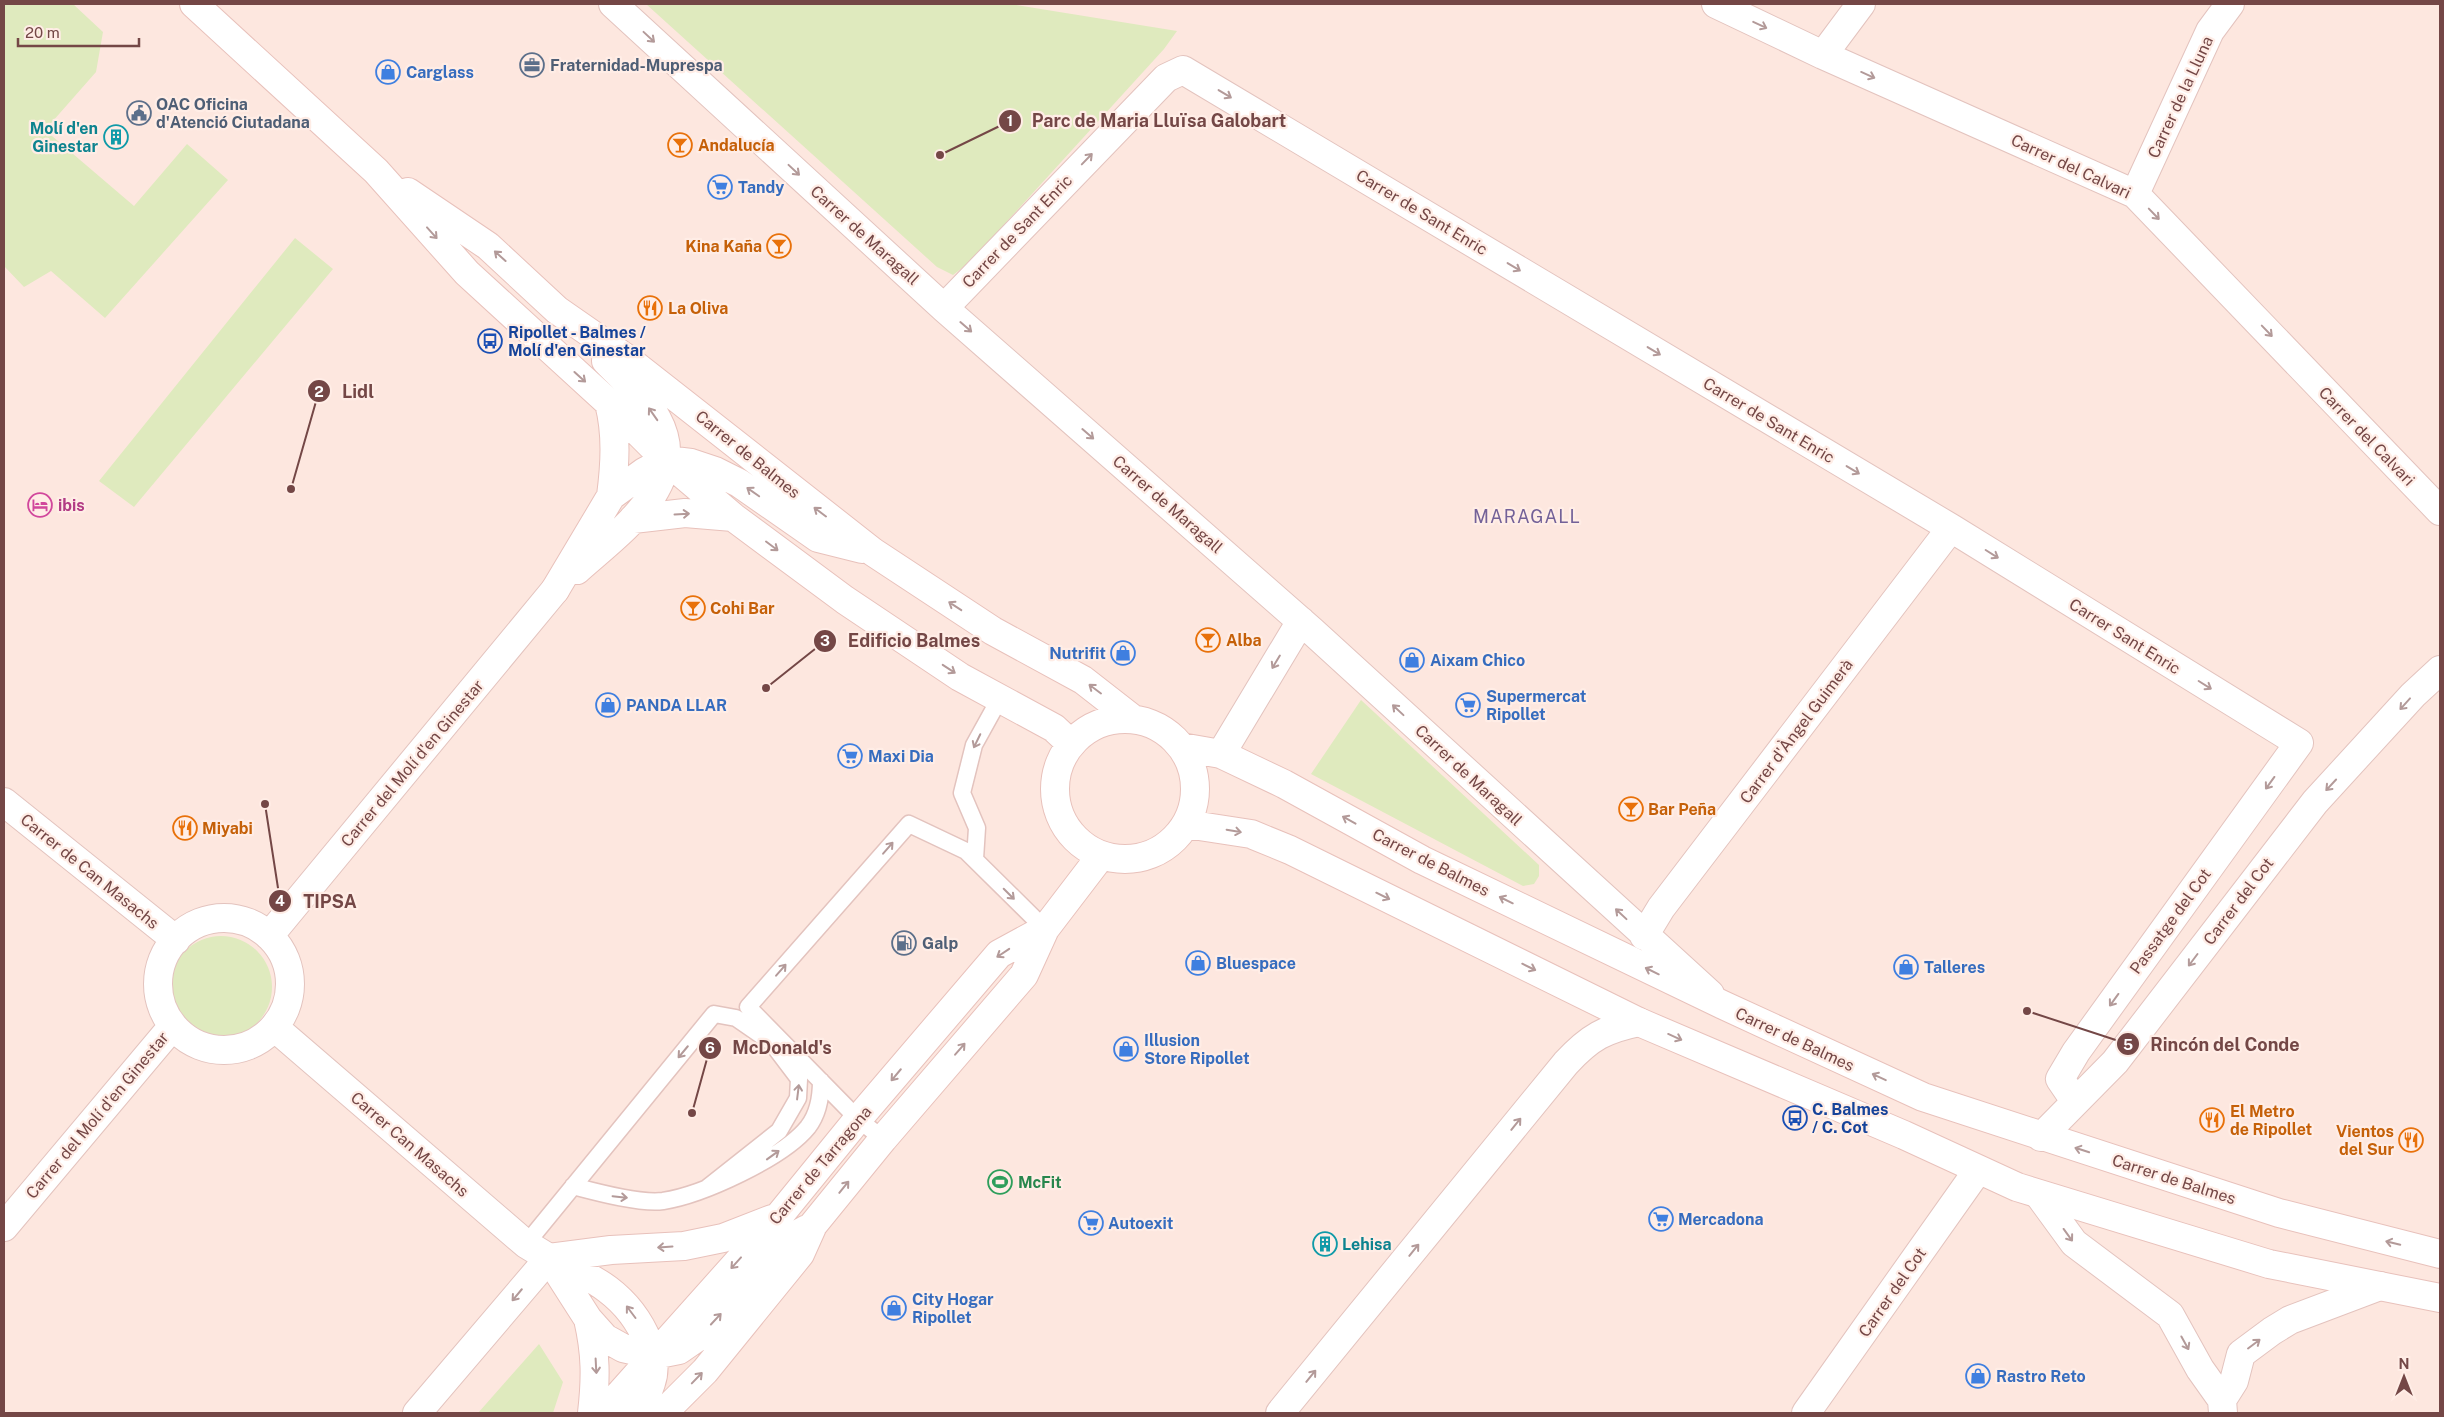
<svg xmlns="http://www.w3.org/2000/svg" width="2444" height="1417" font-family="'Public Sans',sans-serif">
  <rect width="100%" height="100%" fill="#fde7df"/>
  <path fill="#dfeabe" d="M4,4h69l30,28 -7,40 -51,58 89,76 53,-62 41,36 -123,138 -54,-47 -27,16 -20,-21z
    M646,4h364l167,27 -13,18 -193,212 -18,14 -16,-8z
    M295,238l38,31 -199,238 -35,-26z
    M1361,700l178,165v11l-5,8 -11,2 -212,-112z
    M170 987a51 51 0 1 1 102 0a51 51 0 1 1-102 0Z
    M539,1344l24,38 -10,31h-75z"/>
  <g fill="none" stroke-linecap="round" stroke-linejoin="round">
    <g stroke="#e3c3be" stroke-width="19">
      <path id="lane" d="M975,859l2,-31 -15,-35 12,-48 26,-47
        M883,1139l-25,-20 -110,-112 161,-183 57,27 79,78
        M573,1186c23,6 67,18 90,15 39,-6 120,-43 145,-74 10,-13 13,-31 13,-46
        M526,1244l188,-230 22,4 35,24 28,37 -1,19 -19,33 -72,57"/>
    </g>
    <g stroke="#e3c3be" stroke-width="30">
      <path id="street" d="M613,4l331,304 368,323 398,363
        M1716,4l107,51 312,139 305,317
        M1823,55l38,-51
        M2135,194l75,-163 20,-27
        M944,308l222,-230 17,-8 768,458 348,215 -223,309 -16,27 15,22
        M1221,754l80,-133
        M4,802l172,138
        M158 984a66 66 0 1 1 132 0a66 66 0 1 1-132 0Z
        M269,936l286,-346
        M1644,936l17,-28 290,-380
        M274,1027l252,217 23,14 -132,155
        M2041,1137l74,-75 200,-260 98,-107 27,-25
        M2039,1195l35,48 96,72 30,54 22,31 1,13
        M4,1227l168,-200
        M2222,1400l12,-19 7,-27 31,-23 18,-11 90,-34
        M1280,1413l286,-350c24,-26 39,-34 73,-41
        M1806,1413l172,-243"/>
    </g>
    <g stroke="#e8c1bb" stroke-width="30">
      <path id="secondary" d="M194,4l182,167 91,102 142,130 57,57 67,57 112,83 115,77 94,51 16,15
        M408,192l80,54 69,64 69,48 247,194 120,79 90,49 50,39
        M609,403c8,31 6,62 2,93
        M633,519l52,-6 48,4
        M577,570c41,-37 115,-87 80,-151 -11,-22 -34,-40 -51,-58
        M555,590l56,-94 33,-24 22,-12 25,3 24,8 24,12 79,55 44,11
        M1055 789a70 70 0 1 1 140 0a70 70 0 1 1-140 0Z
        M1181,747l40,7 63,30 138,76 301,145 200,92 356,116 161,41
        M1186,824l65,10 39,16 349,172 265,113 113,52 252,77 171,34
        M549,1258l39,61 17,19 18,10 31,7 25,-5 26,-18 82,-92 20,-11
        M549,1258l62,-8 73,-4 39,-8 49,-19
        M549,1258c44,19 80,37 99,84 5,14 8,27 3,41 -3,11 -11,21 -17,30
        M588,1319c8,35 8,59 4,94
        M603,1413l176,-197 79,-97 141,-165 46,-25
        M663,1413l42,-42 95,-117 13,-29 70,-86 141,-164 21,-46 55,-72"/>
    </g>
    <use href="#lane" stroke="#fff" stroke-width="16"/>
    <use href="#street" stroke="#fff" stroke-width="28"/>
    <use href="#secondary" stroke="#fff" stroke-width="28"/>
  </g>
  <defs><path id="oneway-shaft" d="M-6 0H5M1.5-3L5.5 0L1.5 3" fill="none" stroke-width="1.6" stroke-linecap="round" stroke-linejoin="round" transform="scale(1.25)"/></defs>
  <g stroke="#b39a99">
    <use href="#oneway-shaft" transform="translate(1760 25) rotate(25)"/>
    <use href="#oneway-shaft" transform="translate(649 37) rotate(43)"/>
    <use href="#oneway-shaft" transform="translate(1868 75) rotate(24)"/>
    <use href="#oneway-shaft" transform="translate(1225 94) rotate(31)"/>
    <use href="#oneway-shaft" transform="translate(1087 159) rotate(-46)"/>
    <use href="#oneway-shaft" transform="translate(794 170) rotate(43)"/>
    <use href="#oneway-shaft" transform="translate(2154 214) rotate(46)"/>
    <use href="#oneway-shaft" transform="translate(432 233) rotate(48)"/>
    <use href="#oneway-shaft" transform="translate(500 256) rotate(-138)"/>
    <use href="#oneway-shaft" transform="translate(1514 267) rotate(31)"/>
    <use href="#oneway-shaft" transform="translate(966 327) rotate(41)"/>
    <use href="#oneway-shaft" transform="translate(2267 331) rotate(46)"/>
    <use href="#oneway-shaft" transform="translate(1654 351) rotate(31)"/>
    <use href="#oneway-shaft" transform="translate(580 377) rotate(42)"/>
    <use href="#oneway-shaft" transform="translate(653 414) rotate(-125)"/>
    <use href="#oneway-shaft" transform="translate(1088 434) rotate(41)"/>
    <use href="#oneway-shaft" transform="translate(1853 470) rotate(31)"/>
    <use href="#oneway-shaft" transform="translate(753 492) rotate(-145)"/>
    <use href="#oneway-shaft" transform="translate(820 512) rotate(-143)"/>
    <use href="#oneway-shaft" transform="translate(682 514) rotate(-3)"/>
    <use href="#oneway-shaft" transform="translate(772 546) rotate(37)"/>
    <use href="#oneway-shaft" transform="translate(1992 554) rotate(32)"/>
    <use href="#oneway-shaft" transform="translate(955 606) rotate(-147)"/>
    <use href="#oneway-shaft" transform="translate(1276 662) rotate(121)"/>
    <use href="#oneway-shaft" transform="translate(949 669) rotate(33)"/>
    <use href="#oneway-shaft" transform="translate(2205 685) rotate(32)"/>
    <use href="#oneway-shaft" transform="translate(1095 689) rotate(-143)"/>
    <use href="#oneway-shaft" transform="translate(2405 704) rotate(132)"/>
    <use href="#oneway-shaft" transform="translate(1398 710) rotate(-137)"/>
    <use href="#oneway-shaft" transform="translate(977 741) rotate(116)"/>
    <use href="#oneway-shaft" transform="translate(2270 783) rotate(126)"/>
    <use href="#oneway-shaft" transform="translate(2331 785) rotate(133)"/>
    <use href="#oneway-shaft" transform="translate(1349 820) rotate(-151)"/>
    <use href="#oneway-shaft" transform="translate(1234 831) rotate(10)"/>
    <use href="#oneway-shaft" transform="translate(888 848) rotate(-49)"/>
    <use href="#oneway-shaft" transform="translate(1009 894) rotate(45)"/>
    <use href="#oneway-shaft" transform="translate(1383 896) rotate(26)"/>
    <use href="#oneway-shaft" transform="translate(1506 900) rotate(-154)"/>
    <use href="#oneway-shaft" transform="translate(1621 914) rotate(-137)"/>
    <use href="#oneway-shaft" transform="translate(1003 953) rotate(146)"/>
    <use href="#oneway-shaft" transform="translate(2193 960) rotate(127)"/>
    <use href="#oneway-shaft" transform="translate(1529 967) rotate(26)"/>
    <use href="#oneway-shaft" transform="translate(781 970) rotate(-49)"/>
    <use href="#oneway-shaft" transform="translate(1652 971) rotate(-154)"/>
    <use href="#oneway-shaft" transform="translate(2114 1000) rotate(126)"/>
    <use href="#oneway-shaft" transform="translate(1675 1037) rotate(24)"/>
    <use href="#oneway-shaft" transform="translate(960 1049) rotate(-49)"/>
    <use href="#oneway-shaft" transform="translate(683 1052) rotate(130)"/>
    <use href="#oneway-shaft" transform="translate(896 1075) rotate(130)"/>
    <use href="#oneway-shaft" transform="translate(1879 1077) rotate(-155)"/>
    <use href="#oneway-shaft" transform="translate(798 1092) rotate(-83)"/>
    <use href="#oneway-shaft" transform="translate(1516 1124) rotate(-51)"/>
    <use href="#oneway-shaft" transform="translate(2082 1150) rotate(-162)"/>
    <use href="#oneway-shaft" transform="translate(773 1155) rotate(-36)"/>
    <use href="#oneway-shaft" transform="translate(844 1187) rotate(-51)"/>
    <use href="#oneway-shaft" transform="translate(620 1197) rotate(6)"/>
    <use href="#oneway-shaft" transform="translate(2068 1235) rotate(54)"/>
    <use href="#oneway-shaft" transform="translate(2393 1243) rotate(-166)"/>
    <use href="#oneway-shaft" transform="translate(665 1247) rotate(176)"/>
    <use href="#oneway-shaft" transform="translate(1414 1250) rotate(-51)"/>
    <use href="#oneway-shaft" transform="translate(736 1263) rotate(132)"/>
    <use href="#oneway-shaft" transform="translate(517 1295) rotate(130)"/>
    <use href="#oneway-shaft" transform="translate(631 1312) rotate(-127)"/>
    <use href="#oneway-shaft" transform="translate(716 1319) rotate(-47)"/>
    <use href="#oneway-shaft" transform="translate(2185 1343) rotate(61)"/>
    <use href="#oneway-shaft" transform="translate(2254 1344) rotate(-37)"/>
    <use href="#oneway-shaft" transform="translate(596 1366) rotate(87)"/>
    <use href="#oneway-shaft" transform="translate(1311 1376) rotate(-51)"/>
    <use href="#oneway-shaft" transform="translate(697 1378) rotate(-46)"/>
  </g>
  <defs>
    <g id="office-ring" transform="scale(1.25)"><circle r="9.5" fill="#ffede6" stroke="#5c6f8a" stroke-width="1.5"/><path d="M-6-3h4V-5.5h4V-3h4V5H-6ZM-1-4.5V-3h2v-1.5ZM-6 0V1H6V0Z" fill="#5c6f8a"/></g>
    <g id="shop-ring" transform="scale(1.25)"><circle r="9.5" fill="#ffede6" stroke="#3f7fe0" stroke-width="1.5"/><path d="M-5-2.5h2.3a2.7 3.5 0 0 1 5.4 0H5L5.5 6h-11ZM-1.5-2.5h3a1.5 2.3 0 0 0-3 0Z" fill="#3f7fe0"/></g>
    <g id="civic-ring" transform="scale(1.25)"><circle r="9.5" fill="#ffede6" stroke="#5c6f8a" stroke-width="1.5"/><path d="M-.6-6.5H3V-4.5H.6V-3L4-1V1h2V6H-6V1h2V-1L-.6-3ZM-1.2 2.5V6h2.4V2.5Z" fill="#5c6f8a"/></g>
    <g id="building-ring" transform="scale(1.25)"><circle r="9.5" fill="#ffede6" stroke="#0f9aa8" stroke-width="1.5"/><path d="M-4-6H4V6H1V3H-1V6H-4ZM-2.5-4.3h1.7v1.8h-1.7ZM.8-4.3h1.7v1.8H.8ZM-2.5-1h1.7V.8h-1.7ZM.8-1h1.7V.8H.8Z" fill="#0f9aa8"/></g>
    <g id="bar-ring" transform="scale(1.25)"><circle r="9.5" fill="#ffede6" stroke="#e8710a" stroke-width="1.5"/><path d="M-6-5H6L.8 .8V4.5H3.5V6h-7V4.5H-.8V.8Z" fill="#e8710a"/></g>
    <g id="supermarket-ring" transform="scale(1.25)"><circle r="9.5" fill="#ffede6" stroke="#3f7fe0" stroke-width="1.5"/><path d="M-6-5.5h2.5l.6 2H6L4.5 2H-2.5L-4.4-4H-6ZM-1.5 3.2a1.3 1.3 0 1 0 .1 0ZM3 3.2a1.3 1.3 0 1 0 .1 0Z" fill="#3f7fe0"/></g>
    <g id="restaurant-ring" transform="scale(1.25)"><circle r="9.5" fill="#ffede6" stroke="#e8710a" stroke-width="1.5"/><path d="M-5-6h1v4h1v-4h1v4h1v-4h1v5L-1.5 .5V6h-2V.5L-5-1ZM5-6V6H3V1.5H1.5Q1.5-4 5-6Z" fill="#e8710a"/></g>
    <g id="bus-ring" transform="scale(1.25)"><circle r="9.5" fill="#ffede6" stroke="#1a4fb4" stroke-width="1.5"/><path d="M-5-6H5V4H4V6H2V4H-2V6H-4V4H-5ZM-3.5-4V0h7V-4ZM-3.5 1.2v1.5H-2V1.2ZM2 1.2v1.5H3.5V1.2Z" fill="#1a4fb4"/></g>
    <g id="hotel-ring" transform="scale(1.25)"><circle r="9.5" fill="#ffede6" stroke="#d1479c" stroke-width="1.5"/><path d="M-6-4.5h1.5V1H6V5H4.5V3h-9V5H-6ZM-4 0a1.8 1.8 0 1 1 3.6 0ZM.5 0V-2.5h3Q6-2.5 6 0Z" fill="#d1479c"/></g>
    <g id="fuel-ring" transform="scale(1.25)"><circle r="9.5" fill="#ffede6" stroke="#5c6f8a" stroke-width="1.5"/><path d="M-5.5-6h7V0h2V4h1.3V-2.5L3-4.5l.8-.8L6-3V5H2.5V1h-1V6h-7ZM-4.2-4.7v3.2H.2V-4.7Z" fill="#5c6f8a"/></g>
    <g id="stadium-ring" transform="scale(1.25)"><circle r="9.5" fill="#ffede6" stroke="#2e9e5b" stroke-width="1.5"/><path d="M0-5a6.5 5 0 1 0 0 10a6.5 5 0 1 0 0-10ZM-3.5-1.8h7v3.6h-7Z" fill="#2e9e5b"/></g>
  </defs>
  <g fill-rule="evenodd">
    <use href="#office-ring" x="532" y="65"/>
    <use href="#shop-ring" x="388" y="72"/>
    <use href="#civic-ring" x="139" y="113"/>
    <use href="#building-ring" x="116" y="137"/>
    <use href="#bar-ring" x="680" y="145"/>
    <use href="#supermarket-ring" x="720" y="187"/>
    <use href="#bar-ring" x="779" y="246"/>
    <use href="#restaurant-ring" x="650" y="308"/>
    <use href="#bus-ring" x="490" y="341"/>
    <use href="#hotel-ring" x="40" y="505"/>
    <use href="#bar-ring" x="693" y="608"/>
    <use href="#bar-ring" x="1208" y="640"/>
    <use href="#shop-ring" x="1123" y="653"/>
    <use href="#shop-ring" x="1412" y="660"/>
    <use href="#shop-ring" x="608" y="705"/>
    <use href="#supermarket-ring" x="1468" y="705"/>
    <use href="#supermarket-ring" x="850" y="756"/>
    <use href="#bar-ring" x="1631" y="809"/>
    <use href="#restaurant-ring" x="185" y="828"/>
    <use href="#fuel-ring" x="904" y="943"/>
    <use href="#shop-ring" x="1198" y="963"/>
    <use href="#shop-ring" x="1906" y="967"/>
    <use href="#shop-ring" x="1126" y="1049"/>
    <use href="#bus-ring" x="1795" y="1118"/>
    <use href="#restaurant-ring" x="2212" y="1120"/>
    <use href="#restaurant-ring" x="2411" y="1140"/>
    <use href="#stadium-ring" x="1000" y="1182"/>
    <use href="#supermarket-ring" x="1661" y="1219"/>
    <use href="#supermarket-ring" x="1091" y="1223"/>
    <use href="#building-ring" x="1325" y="1244"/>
    <use href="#shop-ring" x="894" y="1308"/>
    <use href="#shop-ring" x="1978" y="1376"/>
  </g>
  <g text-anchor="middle" stroke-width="4.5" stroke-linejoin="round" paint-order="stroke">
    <g font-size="16" font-weight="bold" fill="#4e5e75" stroke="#ffede6" text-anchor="start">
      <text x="550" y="71">Fraternidad-Muprespa</text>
      <text x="156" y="110">OAC Oficina<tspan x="156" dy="18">d'Atenció Ciutadana</tspan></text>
      <text x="922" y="949">Galp</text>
    </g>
    <g font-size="16" font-weight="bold" fill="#366cbe" stroke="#ffede6" text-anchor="start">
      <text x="406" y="78">Carglass</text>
      <text x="738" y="193">Tandy</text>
      <text x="1106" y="659" text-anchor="end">Nutrifit</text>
      <text x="1430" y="666">Aixam Chico</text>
      <text x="1486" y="702">Supermercat<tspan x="1486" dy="18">Ripollet</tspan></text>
      <text x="626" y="711">PANDA LLAR</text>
      <text x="868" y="762">Maxi Dia</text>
      <text x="1216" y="969">Bluespace</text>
      <text x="1924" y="973">Talleres</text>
      <text x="1144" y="1046">Illusion<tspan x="1144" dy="18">Store Ripollet</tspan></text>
      <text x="1678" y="1225">Mercadona</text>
      <text x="1108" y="1229">Autoexit</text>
      <text x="912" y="1305">City Hogar<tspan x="912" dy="18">Ripollet</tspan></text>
      <text x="1996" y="1382">Rastro Reto</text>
    </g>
    <g font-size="16" fill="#744746" stroke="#ffede6">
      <text transform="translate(2180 97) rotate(-65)" y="6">Carrer de la Lluna</text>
      <text transform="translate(2071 166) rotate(25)" y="6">Carrer del Calvari</text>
      <text transform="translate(1422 212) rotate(31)" y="6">Carrer de Sant Enric</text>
      <text transform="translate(1017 231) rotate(-46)" y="6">Carrer de Sant Enric</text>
      <text transform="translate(865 235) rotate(42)" y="6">Carrer de Maragall</text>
      <text transform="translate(1769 420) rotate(31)" y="6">Carrer de Sant Enric</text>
      <text transform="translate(2367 436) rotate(46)" y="6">Carrer del Calvari</text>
      <text transform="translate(748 454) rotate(39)" y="6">Carrer de Balmes</text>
      <text transform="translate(1168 504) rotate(41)" y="6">Carrer de Maragall</text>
      <text transform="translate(2125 636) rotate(32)" y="6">Carrer Sant Enric</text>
      <text transform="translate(1796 731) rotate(-53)" y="6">Carrer d'Àngel Guimerà</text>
      <text transform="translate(412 763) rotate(-50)" y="6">Carrer del Molí d'en Ginestar</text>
      <text transform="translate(1469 775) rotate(43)" y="6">Carrer de Maragall</text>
      <text transform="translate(1431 862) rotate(27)" y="6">Carrer de Balmes</text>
      <text transform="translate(90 871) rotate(39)" y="6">Carrer de Can Masachs</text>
      <text transform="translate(2238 901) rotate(-53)" y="6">Carrer del Cot</text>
      <text transform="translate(2170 921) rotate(-54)" y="6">Passatge del Cot</text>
      <text transform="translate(1795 1039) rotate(25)" y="6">Carrer de Balmes</text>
      <text transform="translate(97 1115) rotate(-50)" y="6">Carrer del Molí d'en Ginestar</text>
      <text transform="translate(410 1144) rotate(41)" y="6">Carrer Can Masachs</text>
      <text transform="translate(820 1165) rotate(-50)" y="6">Carrer de Tarragona</text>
      <text transform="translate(2174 1179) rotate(18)" y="6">Carrer de Balmes</text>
      <text transform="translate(1892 1292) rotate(-55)" y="6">Carrer del Cot</text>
    </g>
    <g font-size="16" font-weight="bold" fill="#0d838f" stroke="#ffede6" text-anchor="end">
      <text x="98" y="134">Molí d'en<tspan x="98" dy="18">Ginestar</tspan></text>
      <text x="1342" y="1250" text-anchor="start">Lehisa</text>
    </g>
    <g font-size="16" font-weight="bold" fill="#c56008" stroke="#ffede6" text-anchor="start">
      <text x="698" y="151">Andalucía</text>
      <text x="762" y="252" text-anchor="end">Kina Kaña</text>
      <text x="668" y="314">La Oliva</text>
      <text x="710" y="614">Cohi Bar</text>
      <text x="1226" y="646">Alba</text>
      <text x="1648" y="815">Bar Peña</text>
      <text x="202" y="834">Miyabi</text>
      <text x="2230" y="1117">El Metro<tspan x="2230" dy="18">de Ripollet</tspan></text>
      <text x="2394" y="1137" text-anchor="end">Vientos<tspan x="2394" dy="18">del Sur</tspan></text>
    </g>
    <g font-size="16" font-weight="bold" fill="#164399" stroke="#ffede6" text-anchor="start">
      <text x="508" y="338">Ripollet - Balmes /<tspan x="508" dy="18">Molí d'en Ginestar</tspan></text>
      <text x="1812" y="1115">C. Balmes<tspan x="1812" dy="18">/ C. Cot</tspan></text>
    </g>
    <g font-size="16" font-weight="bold" fill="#b23c85" stroke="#ffede6" text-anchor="start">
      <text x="58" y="511">ibis</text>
    </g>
    <g font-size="16" font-weight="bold" fill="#27864d" stroke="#ffede6" text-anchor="start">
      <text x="1018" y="1188">McFit</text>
    </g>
    <g font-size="18" letter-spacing="1" fill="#736198" stroke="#ffede6">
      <text x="1527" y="523">MARAGALL</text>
    </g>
  </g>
  <path fill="none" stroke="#744746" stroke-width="2" d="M940 155L1010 121M291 489L319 391M766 688L825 641M265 804L280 901M2027 1011L2128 1044M692 1113L710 1048"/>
  <g fill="#744746" stroke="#ffede6" stroke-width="2">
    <circle cx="940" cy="155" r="5"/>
    <circle cx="291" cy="489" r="5"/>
    <circle cx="766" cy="688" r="5"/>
    <circle cx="265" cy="804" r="5"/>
    <circle cx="2027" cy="1011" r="5"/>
    <circle cx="692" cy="1113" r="5"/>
    <circle cx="1010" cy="121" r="12"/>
    <circle cx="319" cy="391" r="12"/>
    <circle cx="825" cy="641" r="12"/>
    <circle cx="280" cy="901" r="12"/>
    <circle cx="2128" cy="1044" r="12"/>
    <circle cx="710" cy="1048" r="12"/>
  </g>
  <g font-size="15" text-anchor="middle" font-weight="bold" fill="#fff">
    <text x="1010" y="126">1</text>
    <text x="319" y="397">2</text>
    <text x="825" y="646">3</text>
    <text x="280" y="906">4</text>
    <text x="2128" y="1050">5</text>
    <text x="710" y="1053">6</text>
  </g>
  <g font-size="18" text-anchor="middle" font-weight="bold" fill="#744746" stroke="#ffede6" stroke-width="4.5" stroke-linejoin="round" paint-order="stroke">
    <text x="1159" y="127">Parc de Maria Lluïsa Galobart</text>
    <text x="358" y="398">Lidl</text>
    <text x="914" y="647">Edificio Balmes</text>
    <text x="330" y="908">TIPSA</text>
    <text x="2225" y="1051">Rincón del Conde</text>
    <text x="782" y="1054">McDonald's</text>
  </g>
  <rect width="2444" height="1417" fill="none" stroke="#744746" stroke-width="10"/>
  <g transform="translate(2404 1377)" stroke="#ffede6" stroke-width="4" paint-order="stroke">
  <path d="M0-4L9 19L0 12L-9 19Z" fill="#744746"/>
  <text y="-8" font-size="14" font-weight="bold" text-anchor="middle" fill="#744746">N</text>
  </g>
  <path d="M18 38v8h121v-8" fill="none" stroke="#744746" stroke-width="2.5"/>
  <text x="25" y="38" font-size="15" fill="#744746" stroke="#ffede6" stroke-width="4" paint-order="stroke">20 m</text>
</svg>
